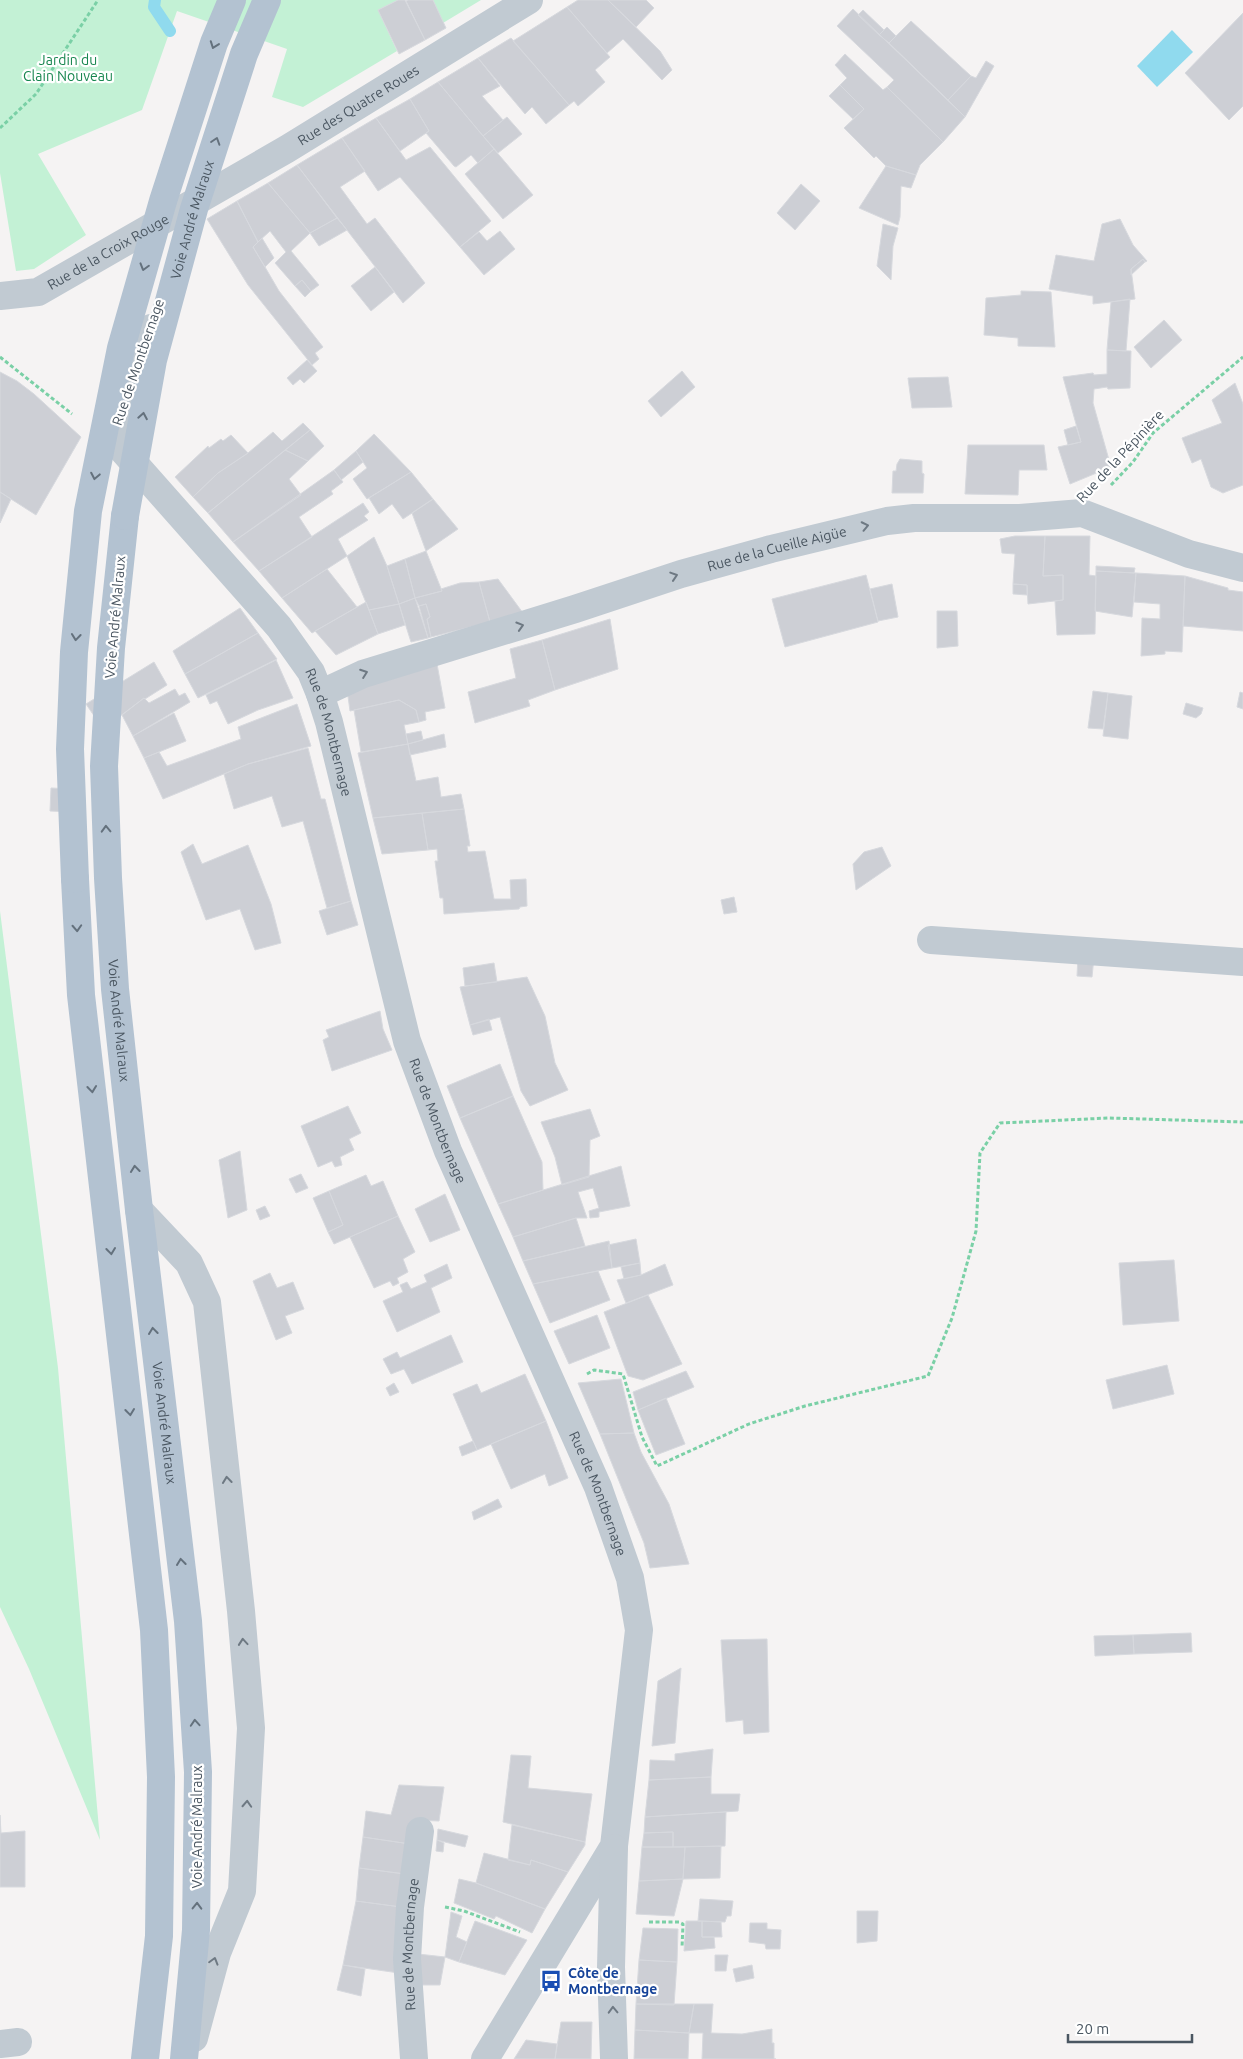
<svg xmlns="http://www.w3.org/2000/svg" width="1243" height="2059" font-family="Ubuntu,sans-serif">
  <rect width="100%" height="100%" fill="#f5f3f3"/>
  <path fill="#c3f1d5" d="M0,0h398l-20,10 19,41 -94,56 -31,-10 15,-48 -110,-38 -35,99 -104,44 48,81 -52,34 -18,2 -16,-98z
    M433,0h48l-38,23z
    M0,911l58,457 42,472 -71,-171 -29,-62z"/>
  <path fill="#90daee" d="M1172,30l21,22 -36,35 -20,-21z"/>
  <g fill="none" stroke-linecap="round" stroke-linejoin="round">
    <path stroke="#90daee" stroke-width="12" d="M155,0l-1,7 16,24"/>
  </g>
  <path fill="#cdcfd5" stroke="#d7d9de" d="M398,0h7l20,40 -26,14 -21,-44z
    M408,0h25l13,28 -21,12 -19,-39z
    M578,0h30l52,51 12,19 -10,10 -39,-41 -16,14 -40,-46z
    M608,0h38l8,8 -18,19z
    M567,7l43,50 -15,13 10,12 -27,24 -4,-5 -5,4 -56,-64z
    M853,9l112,108 -22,25 -56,-55 7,-7 -57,-54z
    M863,10l21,20 -5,5 -21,-20z
    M1243,13v93l-14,14 -44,-47z
    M911,21l60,55 -23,24 -59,-57z
    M887,27l9,9 -7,7 -10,-8z
    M511,38l58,67 -23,19 -14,-17 -7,7 -47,-56z
    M845,54l38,36 4,-3 56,55 -23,23 -4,10 -30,-9 -10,-10 -2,2 -30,-30 20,-19 -24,-24 7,-7 -12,-13z
    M478,58l22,28 -18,10 21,24 -20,16 -45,-54z
    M986,61l8,5 -29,51 -17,-17 23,-24 5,2z
    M438,82l56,67 -16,14 -7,-8 -15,12 -2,-1 -28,-33 3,-2 -19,-32z
    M840,85l24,24 -11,10 -24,-23z
    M410,99l19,32 -29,20 -24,-33z
    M507,117l15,17 -24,19 -15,-17z
    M376,118l30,42 24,-13 61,74 -31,26 -60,-70 -22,14 -36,-53z
    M342,138l23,33 -25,16 27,37 8,-6 50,65 -22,20 -106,-138z
    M494,149l39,46 -30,24 -38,-45z
    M297,165l40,53 -27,15 -42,-50z
    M886,166l30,9 -5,13 -10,-2 -1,31 -2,8 -39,-17z
    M268,183l42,50 -19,18 28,34 -8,6 -9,-11 -7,6 -20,-23 11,-11 -16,-21 -12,11 -21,-41z
    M801,184l19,17 -25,29 -18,-17z
    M237,201l21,41 -5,5 12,20 14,24 44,56 -8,6 4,6 -7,6 -64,-80 -41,-66z
    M337,218l10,12 -28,16 -9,-13z
    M1120,219l13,26 14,16 -2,1 -2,-3 -12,10 4,30 -42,5v-8l-44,-7 7,-34 38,6 8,-37z
    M883,224l15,4 -5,18 -2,34 -14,-14z
    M500,231l15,18 -31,26 -24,-28 19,-15 8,9z
    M262,238l12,20 -9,9 -12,-20z
    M1143,259l2,3 -14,13v-6z
    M375,267l19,25 -23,19 -20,-25z
    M302,280l9,11 -6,6 -10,-11z
    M1021,291l30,1 4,55 -37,-1v-8l-34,-3 2,-37 35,-3z
    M1130,299l-4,52 -19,-1 4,-48z
    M1164,320l18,20 -31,28 -17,-21z
    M1107,350l24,1 -1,37 -22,1 -1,-2 -13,2 -1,14 18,64 -41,17 -12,-37 23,-5 -18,-65 30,-4 1,2 13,-1z
    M307,360l10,11 -13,12 -4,-4 -7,6 -6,-7z
    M682,371l13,16 -34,30 -13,-16z
    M0,372l17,9 17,13 47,43 -45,78 -36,-23z
    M948,377l4,30 -40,1 -4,-30z
    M1235,383l8,21v81l-20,8 -12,-6 -10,-28 -9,4 -10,-25 40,-15 -10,-23z
    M303,423l7,7 -102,83 -15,-16 25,-24 30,-20 25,-21 9,9z
    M1076,426l5,16 -13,3 -4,-15z
    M310,430l14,16 -16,15 -23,-11z
    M374,434l37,38 -44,27 -14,-20 14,-11 -11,-17z
    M231,435l17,18 -30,20 -25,24 -18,-20 33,-31 1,2 12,-9 2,2z
    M968,445h76l3,25h-28l-1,25 -53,-1z
    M285,450l23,11 -19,18 12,16 -68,47 -25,-29z
    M356,451l7,11 -22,18 -7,-10z
    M900,459l22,2v12l2,1 -1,19h-31l1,-22h3l1,-7z
    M334,470l9,12 -12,9 2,3 -34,23 13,20 -53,34 -26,-29z
    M411,472l22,27 -30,20 -11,-15 -13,10 -10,-16z
    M0,492l11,7 -11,24z
    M433,499l25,30 -32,22 -14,-38z
    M363,503l6,9 -5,4 4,4 -30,19 9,17 -65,42 -23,-27z
    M1015,536h30l-2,40 20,-1v25l-35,4 -1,-19 -14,-1 2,-30 -13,-1 -2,-14z
    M1045,536h45l-1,39 7,1 -1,58 -38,1 -2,-34 8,-1v-25l-20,1z
    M374,537l13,29 12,38 -30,6 -22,-54z
    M426,551l16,40 -27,7 -10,-39z
    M405,559l10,39 -16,6 -12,-38z
    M1096,566l39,2 -1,5 -38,-2z
    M327,569l30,38 -45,26 -30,-35z
    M1096,571l40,2 -4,44 -37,-6z
    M1136,573l49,3 -3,76 -17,-1v3l-24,2 1,-38 18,1v-15l-26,-2z
    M866,575l12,47 -93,25 -13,-48z
    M1185,576l43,12v2l15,2v39l-60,-5z
    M498,579l25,34 -33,9 -11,-40z
    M479,582l11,40 -59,15 -4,-18 3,-2 -4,-13 -7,2 -4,-8 27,-7 -1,-2 19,-6z
    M892,584l6,33 -20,4 -8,-32z
    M1013,584l14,1v10l-14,-1z
    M415,598l13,40 -17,4 -12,-38z
    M366,602l12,32 -42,21 -21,-24z
    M399,604l6,21 -27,9 -9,-24z
    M426,604l4,13 -3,2 4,18 -3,1 -9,-32z
    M240,608l18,25 -73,41 -12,-23z
    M937,611h20l1,35 -21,2z
    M610,619l8,50 -63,21 -13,-50z
    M258,633l19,26 -79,39 -13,-24z
    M542,640l13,50 -27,10 2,6 -55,17 -7,-31 48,-14 -6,-29z
    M276,660l17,38 -35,12 -30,14 -11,-23 -7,3 -4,-9z
    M154,662l13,23 -22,14 -1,-1 -41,31 -17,-25z
    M437,664l8,44 -20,4 1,8 -7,2 -3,-12 -17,-10 -49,11 -3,-22z
    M175,689l4,7 6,-3 5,9 -57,34 -11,-21 22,-17 5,5z
    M1093,691l15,2 -5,36 -15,-1z
    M1240,692l3,1v16l-6,-2z
    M1108,693l24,3 -4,43 -25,-3z
    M399,700l17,10 3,12 -15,3 4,19 -47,8 -7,-42z
    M1186,703l17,5 -2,6 -5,4 -13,-4z
    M297,704l14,42 -63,18 -85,35 -19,-41 15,-6 8,14 74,-27 -3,-12z
    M174,713l12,28 -42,17 -11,-22z
    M421,731l2,9 -15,4 -2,-10z
    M444,734l2,13 -36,8 -2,-11z
    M408,744l8,37 22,-4 3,20 20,-3 3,15 -91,9 -15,-65z
    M308,748l13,51h4l26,102 -24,7 -24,-87 -21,6 -10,-31 -38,13 -10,-35 24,-10z
    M51,788l23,1 -1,23 -23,-1z
    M464,809l6,37h-3l1,6 17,-1 9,48h17l-1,-19 16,-1 1,27 -7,1 -1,2 -75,5 -1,-16h-3l-5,-37h3l-1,-12 -9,1 -6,-37z
    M422,813l6,37 -46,4 -9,-36z
    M193,844l9,20 46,-19 23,59 10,39 -26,7 -15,-41 -34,11 -25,-68z
    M882,847l9,19 -35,24 -3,-26 11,-12z
    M734,897l3,15 -13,2 -3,-14z
    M351,901l7,24 -31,10 -8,-24z
    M1078,956l16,1 -2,20 -15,-1z
    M494,963l3,19 -32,4 -2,-18z
    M527,977l18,39 10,47 13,27 -38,16 -9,-15 -21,-74 -30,8 -10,-38z
    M380,1011l3,18 9,21 -60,21 -9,-31 6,-3 -3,-7z
    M489,1019l3,11 -19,5 -3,-10z
    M500,1064l13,32 -53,22 -13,-32z
    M513,1096l29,66 1,28 -45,14 -38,-86z
    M348,1106l13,27 -12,6 5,11 -14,7 2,8 -7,2 -3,-6 -14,6 -17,-41z
    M590,1109l10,27 -10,4 -1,37 -27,8 -7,-28 -14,-35z
    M240,1151l7,59 -19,8 -9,-58z
    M621,1166l9,40 -31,6v5l-9,1 -1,-7 10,-3 -6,-20 -15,4 9,26h-11l-63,19 -15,-33z
    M301,1174l7,14 -12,5 -7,-14z
    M366,1175l5,11 12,-5 15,35 -64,28 -6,-12 15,-7 -14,-34z
    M329,1191l14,34 -15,7 -15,-34z
    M445,1194l15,36 -30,12 -15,-33z
    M265,1206l5,10 -10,4 -4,-10z
    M398,1216l17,36 -12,7 5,13 -11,6 2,5 -6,3 -3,-5 -16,7 -24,-51z
    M576,1218l9,28 -62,15 -10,-24z
    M636,1239l4,24 -28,5 -4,-23z
    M609,1241l3,27 -79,16 -10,-23z
    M1174,1260l5,61 -56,4 -4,-62z
    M640,1263l1,12 -17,4 -3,-12z
    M447,1264l5,14 -21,10 9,24 -43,20 -14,-31 20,-9 -3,-7 7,-3 4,7 16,-7 -3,-7z
    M665,1264l8,21 -47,18 -9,-23 24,-5z
    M598,1271l12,29 -60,23 -17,-39z
    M270,1273l7,15 16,-6 11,27 -19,7 7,17 -16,7 -23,-59z
    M648,1295l34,69 -39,16 -15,-4 -24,-64z
    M597,1315l13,33 -41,16 -15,-33z
    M451,1335l12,27 -51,22 -8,-15 -13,5 -8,-15 14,-7 3,6z
    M1167,1365l7,29 -61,15 -7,-29z
    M686,1371l8,16 -56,23 -5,-18z
    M525,1374l21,47 -69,29 -24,-56 24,-10 4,9z
    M621,1379l13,54 -34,1 -22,-51z
    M394,1383l5,9 -9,4 -4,-8z
    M666,1398l19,46 -29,11 -18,-45z
    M546,1421l22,57 -19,8 -4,-12 -34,15 -20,-45z
    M634,1433l7,19 28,52 20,60 -39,4 -6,-25 -44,-109z
    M473,1441l4,9 -15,6 -3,-9z
    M498,1499l4,8 -28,13 -2,-8z
    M1191,1633l1,19 -58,2 -1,-19z
    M1133,1635l1,19 -39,2 -1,-20z
    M767,1639l2,93 -25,2 -1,-14 -17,2 -5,-82z
    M681,1668l-6,75 -23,3 6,-65z
    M713,1749l-2,28 -62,3 1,-20 25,1v-7z
    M511,1755l20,1 -3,32 64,6 -7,48 -82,-20z
    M711,1777v17h29l-2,17 -93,6 4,-37z
    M399,1785l45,2 -5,34 -26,-1 -3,24 -47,-7 3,-26 25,4z
    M726,1812l-1,34 -52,1v-15l-29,1 1,-16z
    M0,1815l1,18 24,-2v56h-25z
    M512,1825l73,17v3l-17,27 -37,-12 -1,5 -22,-5z
    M438,1829l30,7 -3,11 -28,-7z
    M673,1832v15h-31l2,-14z
    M363,1837l47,7 -5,30 -46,-6z
    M437,1840l7,3 -1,9 -7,-1z
    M721,1846l-1,32 -37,1 2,-32z
    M642,1847h43l-2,32 -44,2z
    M484,1853l46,12 1,-5 37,12 -23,37 -69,-26z
    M359,1868l46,6 -4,33 -45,-6z
    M459,1879l17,4 69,26 -13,24 -36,-17 -2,3 -40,-16z
    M683,1879l-9,37 -38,-2 3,-33z
    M700,1899l33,2 -2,15h-4l-2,6 -27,-1z
    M356,1901l45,6 -2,66 -56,-8z
    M857,1911h21l-1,30 -20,2z
    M451,1912l11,4 -6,21 11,5 -8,20 -14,-5z
    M475,1921l52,19 -22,35 -46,-13z
    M686,1921h16v16h12l1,11 -31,3z
    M702,1921l19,1 1,15h-20z
    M750,1923h17v6l14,1 -1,19h-14l-1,-5 -16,-2z
    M643,1928l35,1 -1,33 -38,-2z
    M418,1954l27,3 -5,28h-23z
    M715,1955h13l-2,16h-11z
    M639,1960l38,2 -3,43 -38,-1z
    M343,1965l22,4 -4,27 -24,-6z
    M752,1965l2,13 -18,4 -3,-13z
    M636,2004h58l-5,29 -54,-3z
    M694,2004h19l-2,29 31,1 30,-5v14h2v16h2h-74l1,-26h-14z
    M561,2022h31l-1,37h-36z
    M635,2030l54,3 -1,26h-54z
    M526,2040l31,4 -2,15h-41z"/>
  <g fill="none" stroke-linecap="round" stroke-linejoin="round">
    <path stroke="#7ad0a6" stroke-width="3" stroke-dasharray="4 2.5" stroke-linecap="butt" d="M0,128l36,-34 62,-94
      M0,357l72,57
      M1111,485l22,-23 20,-29 90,-76
      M587,1374l7,-4 29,4 19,63 15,29 92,-42 56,-18 123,-30 24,-58 24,-87 4,-78 20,-30 109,-5 134,4
      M445,1907l19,4 56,21
      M649,1922h30l4,2 -1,24"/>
    <g stroke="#c1cad2" stroke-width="28">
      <path id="s1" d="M0,296l38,-4 249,-143 242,-149"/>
      <path id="s2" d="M151,328l-40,109 168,190 32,45 9,22 9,28 78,319 41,110 150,336 32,91 9,52 -25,216 -129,213"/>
      <path id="s3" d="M320,694l43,-20 212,-65 106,-35 90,-25 116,-28 27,-3h106l62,-5 107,41 54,14"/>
      <path d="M931,940l312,22"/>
      <path d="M139,1210l50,53 18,39 34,309 10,117 -9,163 -25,62 -23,85"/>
      <path d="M0,2044l18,-2"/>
      <path id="s4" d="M414,2059l-7,-100 3,-52 10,-76"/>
      <path d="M614,2059l-3,-92 3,-119"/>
    </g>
    <g stroke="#b3c2d1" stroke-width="28">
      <path id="s5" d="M125,516l-14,132 -7,118 4,112 7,111 24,221 49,411 10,151 -2,158 -12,129"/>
      <path d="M75,879l6,116 73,635 7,147 -2,159 -14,123"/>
    </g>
    <g stroke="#b3c2d1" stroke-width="28">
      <path id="s6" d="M125,516l28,-156 41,-151 50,-155 23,-54"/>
      <path d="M75,879l-5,-130 4,-97 14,-141 33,-163 42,-147 51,-158 18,-43"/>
    </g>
  </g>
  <defs><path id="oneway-chevron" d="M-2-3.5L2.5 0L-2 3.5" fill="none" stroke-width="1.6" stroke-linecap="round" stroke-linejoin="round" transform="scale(1.25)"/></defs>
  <g stroke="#64717d">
    <use href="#oneway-chevron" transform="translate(214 45) rotate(110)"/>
    <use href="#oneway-chevron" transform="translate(216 141) rotate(-72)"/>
    <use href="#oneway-chevron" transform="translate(144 267) rotate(106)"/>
    <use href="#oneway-chevron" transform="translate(143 416) rotate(-80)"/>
    <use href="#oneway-chevron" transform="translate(95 476) rotate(101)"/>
    <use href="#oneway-chevron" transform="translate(76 637) rotate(96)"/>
    <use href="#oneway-chevron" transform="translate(106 829) rotate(-92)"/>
    <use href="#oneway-chevron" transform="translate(77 928) rotate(87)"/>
    <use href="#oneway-chevron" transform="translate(92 1089) rotate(84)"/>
    <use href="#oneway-chevron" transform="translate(135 1169) rotate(-96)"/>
    <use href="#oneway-chevron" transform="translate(111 1251) rotate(83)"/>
    <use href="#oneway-chevron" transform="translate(153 1331) rotate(-97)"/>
    <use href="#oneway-chevron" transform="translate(130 1412) rotate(83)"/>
    <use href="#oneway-chevron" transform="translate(181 1562) rotate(-97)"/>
    <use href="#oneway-chevron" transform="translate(195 1723) rotate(-94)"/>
    <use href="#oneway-chevron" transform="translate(197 1906) rotate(-89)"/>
  </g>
  <g stroke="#6e7983">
    <use href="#oneway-chevron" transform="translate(865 526) rotate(-12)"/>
    <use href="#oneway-chevron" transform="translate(674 576) rotate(-18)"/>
    <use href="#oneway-chevron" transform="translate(520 626) rotate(-17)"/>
    <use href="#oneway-chevron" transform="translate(364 673) rotate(-20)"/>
    <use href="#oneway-chevron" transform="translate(227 1480) rotate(-96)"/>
    <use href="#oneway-chevron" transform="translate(243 1642) rotate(-95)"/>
    <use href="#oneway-chevron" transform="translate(247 1804) rotate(-87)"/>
    <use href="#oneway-chevron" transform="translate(214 1961) rotate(-74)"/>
    <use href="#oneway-chevron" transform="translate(613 2010) rotate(-92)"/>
  </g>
  <defs>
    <g id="bus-bare" transform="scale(1.725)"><path d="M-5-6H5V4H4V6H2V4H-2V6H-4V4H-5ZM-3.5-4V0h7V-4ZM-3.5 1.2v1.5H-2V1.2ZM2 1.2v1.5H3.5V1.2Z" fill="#1a4fb4" stroke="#fff" stroke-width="2.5" paint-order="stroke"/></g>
  </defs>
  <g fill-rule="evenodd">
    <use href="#bus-bare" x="551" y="1981"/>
  </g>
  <g text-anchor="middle" stroke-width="4.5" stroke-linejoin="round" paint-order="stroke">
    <g font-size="14" fill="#17864f" stroke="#fff">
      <text x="68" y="65">Jardin du<tspan x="68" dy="16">Clain Nouveau</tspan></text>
    </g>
    <g font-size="14" fill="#4a5661" stroke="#fff">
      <text dy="5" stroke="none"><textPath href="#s1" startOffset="409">Rue des Quatre Roues</textPath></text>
      <text dy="5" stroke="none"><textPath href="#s6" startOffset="304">Voie André Malraux</textPath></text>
      <text dy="5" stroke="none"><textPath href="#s1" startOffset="119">Rue de la Croix Rouge</textPath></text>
      <text transform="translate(138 362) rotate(-71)" y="5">Rue de Montbernage</text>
      <text transform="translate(1120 456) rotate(-47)" y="5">Rue de la Pépinière</text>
      <text dy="5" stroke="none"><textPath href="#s3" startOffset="480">Rue de la Cueille Aigüe</textPath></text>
      <text transform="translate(115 617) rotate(-85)" y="5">Voie André Malraux</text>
      <text dy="5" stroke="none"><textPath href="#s2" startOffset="488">Rue de Montbernage</textPath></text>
      <text dy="5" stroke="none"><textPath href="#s5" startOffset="506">Voie André Malraux</textPath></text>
      <text dy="5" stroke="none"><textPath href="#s2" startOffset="892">Rue de Montbernage</textPath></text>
      <text dy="5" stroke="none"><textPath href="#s5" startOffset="911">Voie André Malraux</textPath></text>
      <text dy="5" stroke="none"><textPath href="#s2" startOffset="1298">Rue de Montbernage</textPath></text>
      <text transform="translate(197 1827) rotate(-90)" y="5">Voie André Malraux</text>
      <text dy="5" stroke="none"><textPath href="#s4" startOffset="115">Rue de Montbernage</textPath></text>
    </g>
    <g font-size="14" font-weight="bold" fill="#164399" stroke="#fff" text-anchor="start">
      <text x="568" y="1978">Côte de<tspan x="568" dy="16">Montbernage</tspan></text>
    </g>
  </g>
  <path d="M1068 2034v8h124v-8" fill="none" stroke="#4a5661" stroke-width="2.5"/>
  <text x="1076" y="2034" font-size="15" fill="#4a5661" stroke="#ffffff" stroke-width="4" paint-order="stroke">20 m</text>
</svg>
